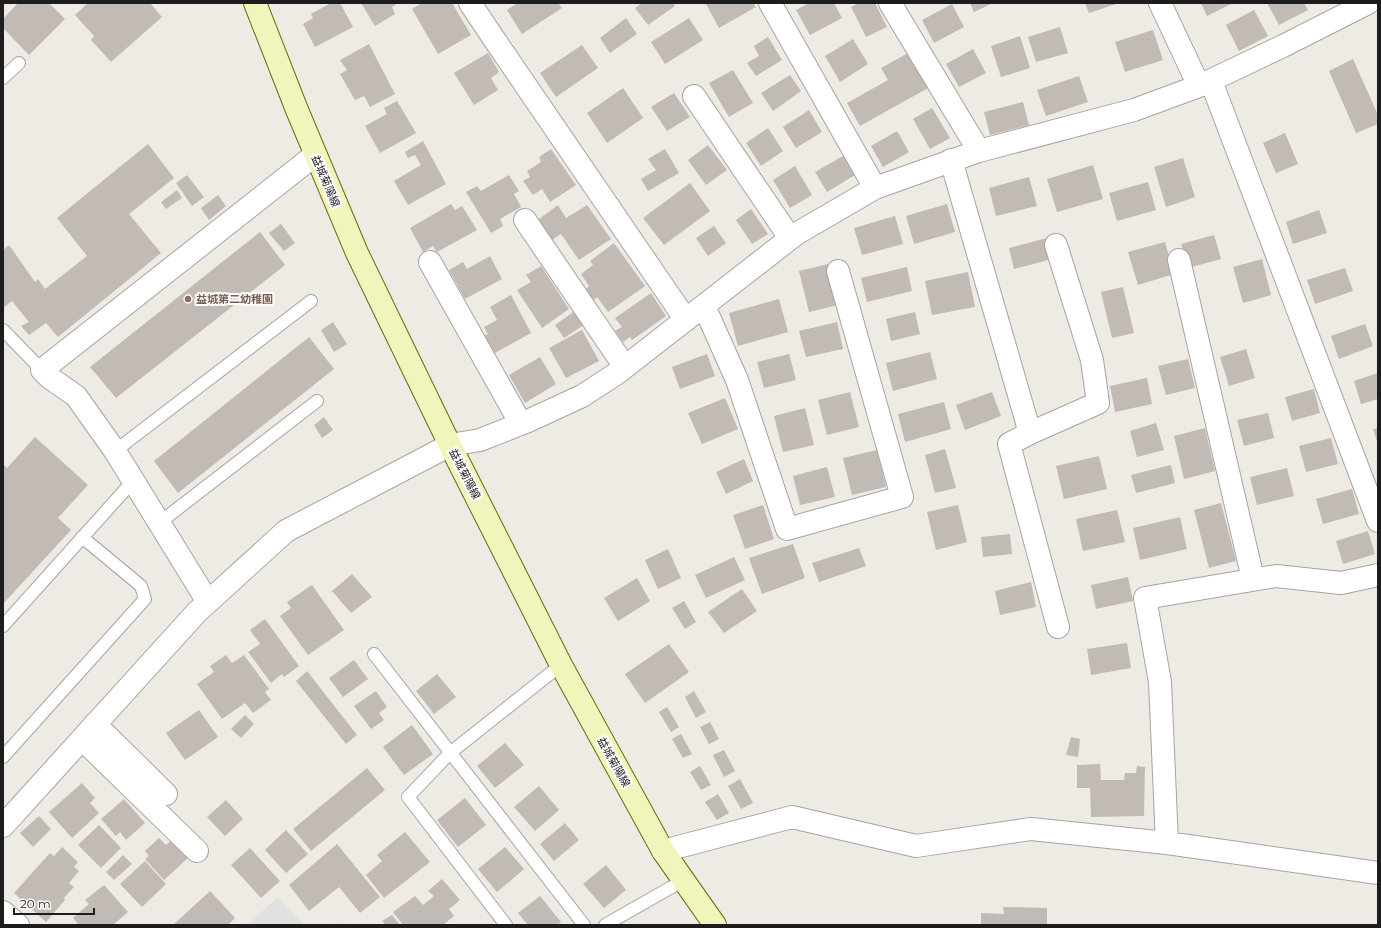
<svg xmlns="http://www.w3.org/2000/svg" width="1381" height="928" font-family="Montserrat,'Noto Sans JP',sans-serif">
  <rect width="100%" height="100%" fill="#eeebe4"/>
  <path fill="#e1e1e1" d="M277,897l28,28 43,-2 -2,2h-98z"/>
  <path fill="#c2bab4" d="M18,3h31l16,16 -36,36 -26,-27v-9z
    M88,3h62l12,14 -51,45 -20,-22 3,-4 -19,-21z
    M331,3h9l13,24 -38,20 -12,-23 10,-6 -2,-4z
    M361,3h37l-6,4 3,7 -20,12z
    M422,3h30l19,32 -33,19 -26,-45z
    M518,3h40l4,5 -40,26 -15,-24z
    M642,3h31l2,3 -27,19 -13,-17z
    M708,3h45l3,4 -37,21 -13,-24z
    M809,3h25l8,15 -32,17 -14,-25z
    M859,3h16l12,24 -21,10 -15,-30z
    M970,3h23l-19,9z
    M1085,3h34l-30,10z
    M1201,3h32l-26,13z
    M1267,3h37l4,7 -29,15z
    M952,4l12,23 -30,16 -12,-23z
    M1254,10l14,26 -29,15 -13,-26z
    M626,18l11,16 -27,19 -10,-15z
    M689,18l14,22 -38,24 -14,-22z
    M1060,27l8,26 -32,9 -8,-25z
    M1153,30l10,30 -38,12 -10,-30z
    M1020,36l10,32 -29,9 -10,-31z
    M768,37l14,23 -26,16 -9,-13 12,-7 -5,-10z
    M853,39l15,25 -28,18 -15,-26z
    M369,44l26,50 -25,13 -6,-11 -9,4 -15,-26 7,-4 -7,-10z
    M582,45l16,23 -42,29 -16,-24z
    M973,49l13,24 -27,14 -13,-23z
    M488,53l11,19 -8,6 7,12 -24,15 -20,-32z
    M908,53l20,35 -68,38 -13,-23 41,-23 -7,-12z
    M1353,59l25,56v9l-22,9 -27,-62z
    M733,70l20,33 -24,14 -20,-34z
    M790,75l11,16 -28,20 -12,-18z
    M1079,76l9,26 -42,14 -9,-26z
    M623,88l20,30 -36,25 -20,-30z
    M674,93l16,24 -23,14 -16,-24z
    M397,101l19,32 -36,20 -15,-27 22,-12 -3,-6z
    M1023,102l6,23 -39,10 -6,-23z
    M932,108l18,30 -20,11 -17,-30z
    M809,110l13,22 -26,16 -13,-21z
    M768,128l15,23 -22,15 -15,-23z
    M897,131l12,21 -26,15 -12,-21z
    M1285,133l13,31 -22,9 -13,-30z
    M423,141l23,43 -38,21 -14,-24 27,-16 -6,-10 -7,3 -3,-6z
    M148,144l26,34 -45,36 32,39 -103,84 -12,-14 -17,12 -8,-9 8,-4 -17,-21 -9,7v-58l6,-5 26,37 3,-3 7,10 42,-33 -30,-38z
    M708,145l19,25 -21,15 -18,-25z
    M551,149l25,36 -26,17 -8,-13 -9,6 -10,-14 7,-4 -3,-6 14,-9 -2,-5z
    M665,149l14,24 -31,18 -7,-12 15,-9 -8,-11z
    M843,156l12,19 -28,17 -12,-20z
    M1183,158l12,39 -29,10 -12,-40z
    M1093,165l10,34 -46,13 -10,-33z
    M795,166l17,29 -22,13 -17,-28z
    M187,175l17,22 -12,9 -16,-23z
    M509,175l10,16 -5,3 7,13 -21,12 3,7 -12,7 -25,-41 11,-6 4,5z
    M1029,177l8,29 -41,10 -7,-28z
    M1148,182l8,28 -39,11 -8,-28z
    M690,183l20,28 -46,34 -21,-27z
    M177,190l5,8 -16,11 -5,-7z
    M218,195l8,11 -17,14 -8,-12z
    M451,204l4,6 7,-4 15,24 -40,22 -4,-6 -10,6 -13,-24z
    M947,204l8,28 -41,12 -8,-28z
    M558,205l8,13 21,-13 24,34 -32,21 -18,-26 -12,8 -14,-20z
    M751,209l17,25 -16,10 -16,-24z
    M1319,210l8,23 -34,11 -7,-22z
    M895,216l8,28 -41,11 -8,-27z
    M281,224l14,19 -11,8 -15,-18z
    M714,226l12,17 -18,13 -12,-18z
    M260,232l25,33 -169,133 -26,-31z
    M1214,235l7,24 -33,9 -7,-24z
    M1047,238l5,21 -38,10 -5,-21z
    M1165,242l9,32 -36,11 -10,-33z
    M614,243l31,43 -37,26 -11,-15 -3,3 -9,-10 4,-4 -8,-12 12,-9 -3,-4z
    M490,256l12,23 -37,20 -16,-29 14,-8 4,7z
    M1262,259l9,36 -28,8 -10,-36z
    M828,264l10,41 -29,7 -10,-41z
    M541,266l28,43 -27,19 -25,-38 14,-8 -5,-7z
    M907,267l5,24 -45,11 -6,-24z
    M1345,268l8,23 -38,13 -8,-24z
    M968,272l7,35 -43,8 -7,-34z
    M1123,287l11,46 -22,5 -11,-46z
    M651,293l15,23 -34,24 -2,-3 -7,5 -8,-11 7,-4 -7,-9z
    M511,295l20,38 -38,21 -9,-18 4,-2 -4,-7 13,-7 -7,-13z
    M779,299l9,33 -50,14 -9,-33z
    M576,310l9,14 -21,14 -9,-13z
    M915,312l5,22 -29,7 -5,-22z
    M333,322l14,22 -13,8 -13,-22z
    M837,322l6,27 -37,8 -7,-26z
    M1365,324l8,22 -34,13 -8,-23z
    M582,330l17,31 -33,17 -17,-30z
    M309,337l25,32 -156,124 -24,-32z
    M1246,349l9,29 -26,8 -9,-29z
    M930,352l7,27 -44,12 -7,-28z
    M707,354l8,22 -35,13 -8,-22z
    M789,354l7,26 -32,8 -7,-26z
    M540,357l16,27 -31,19 -16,-28z
    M1188,359l7,29 -29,7 -8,-29z
    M1378,373v26l-17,5 -7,-23z
    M1147,378l5,26 -37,8 -5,-26z
    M1314,389l6,24 -28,8 -7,-24z
    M850,392l9,35 -32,8 -9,-35z
    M992,392l9,24 -36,14 -9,-25z
    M725,398l13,31 -36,15 -14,-31z
    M944,402l7,27 -46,13 -7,-28z
    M805,408l9,37 -31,7 -9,-36z
    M1268,413l6,25 -30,8 -7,-26z
    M324,417l9,13 -11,8 -8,-13z
    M1156,423l8,27 -27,7 -7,-26z
    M1205,428l10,43 -31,8 -10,-43z
    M1378,428v16l-5,-15z
    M35,437l53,48 -30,33 13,12 -68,74v-140l4,4z
    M1331,438l7,26 -32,8 -7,-26z
    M945,449l11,39 -21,5 -10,-38z
    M877,450l9,37 -34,8 -9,-37z
    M1099,456l8,33 -43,10 -8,-33z
    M744,459l9,22 -27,13 -10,-22z
    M1171,465l4,18 -39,10 -5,-18z
    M827,467l8,30 -35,8 -7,-29z
    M1287,468l7,28 -37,9 -7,-28z
    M1352,489l7,25 -36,10 -7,-25z
    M1221,503l15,58 -27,7 -15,-58z
    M763,505l11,34 -29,10 -12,-34z
    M958,505l9,37 -31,8 -9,-38z
    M1117,510l8,32 -42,9 -7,-32z
    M1180,517l7,32 -47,11 -7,-32z
    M1368,531l7,23 -32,10 -7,-23z
    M1010,534l2,20 -29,3 -2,-20z
    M793,544l12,34 -43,16 -13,-36z
    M859,548l7,18 -47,16 -7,-19z
    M668,549l13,29 -23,11 -13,-29z
    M734,557l11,23 -39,18 -11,-23z
    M352,574l20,23 -21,16 -19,-22z
    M1128,577l5,24 -37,8 -5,-24z
    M637,578l13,23 -32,20 -14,-23z
    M1031,582l5,25 -36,8 -5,-24z
    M312,585l32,45 -36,25 -28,-39 11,-8 -4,-6z
    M742,589l15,22 -33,22 -16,-21z
    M684,601l12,21 -11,7 -13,-21z
    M265,619l34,47 -15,11 -2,-3 -11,9 -23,-31 12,-8 -10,-14z
    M1127,643l4,25 -40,7 -4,-26z
    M669,644l20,28 -44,31 -20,-29z
    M226,655l6,8 12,-8 25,34 -4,3 6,8 -18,13 -8,-10 -23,16 -25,-35 17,-12 -4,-6z
    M354,660l14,19 -25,18 -14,-19z
    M307,671l50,64 -11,9 -50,-63z
    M437,674l19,23 -22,17 -18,-23z
    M376,691l11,16 -8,6 5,7 -13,9 -17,-23z
    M694,691l12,21 -10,6 -11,-21z
    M667,707l12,20 -8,5 -12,-20z
    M199,710l19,27 -33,23 -19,-27z
    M245,715l9,9 -13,14 -10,-9z
    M710,722l9,17 -10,5 -9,-17z
    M412,725l21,29 -29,21 -21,-28z
    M681,734l11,20 -9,4 -11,-19z
    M1071,737l9,2 -2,18 -12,-2z
    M505,743l19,22 -29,23 -18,-22z
    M724,750l11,21 -11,6 -11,-22z
    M1100,764l1,16h23l1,-7h11l1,-7 8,1 -1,49 -53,1 -1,-29h-13v-23z
    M700,766l11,19 -10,5 -11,-18z
    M367,768l18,22 -74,61 -18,-22z
    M740,779l13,24 -12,6 -13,-23z
    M82,783l13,15 -5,5 9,10 -27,25 -23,-26z
    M539,786l20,24 -24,21 -21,-24z
    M718,794l11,19 -12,7 -12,-18z
    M465,798l21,27 -28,22 -21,-27z
    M124,799l21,24 -19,17 -6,-8 -4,4 -15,-17z
    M226,800l17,19 -18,17 -18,-19z
    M39,816l12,13 -18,18 -13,-14z
    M565,823l14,17 -25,21 -14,-17z
    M99,825l22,23 -20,20 -23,-23z
    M286,830l22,24 -22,19 -21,-23z
    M405,832l25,30 -46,36 -18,-23 16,-14 -5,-6z
    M159,838l7,7 6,-5 17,17 -25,23 -19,-21 4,-3 -4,-5z
    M337,844l43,53 -20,16 -21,-26 -30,24 -20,-26z
    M62,847l16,15 -4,5 5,4 -10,12 5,4 -10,11 1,2 -19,22 -32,-29 36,-40 4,3z
    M505,847l19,22 -27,23 -19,-23z
    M250,848l30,33 -19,17 -30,-33z
    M123,855l9,9 -18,16 -8,-8z
    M145,861l21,23 -24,23 -22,-23z
    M606,865l20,25 -22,18 -21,-24z
    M442,879l18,21 -11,9 5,7 -11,9h-40l-10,-13 22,-16 8,9 11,-9 -6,-5z
    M104,885l24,27 -15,13h-34l-6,-7 16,-14 -4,-4z
    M210,891l25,27 -7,7h-53l-1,-1z
    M540,896l21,26 -4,3h-29l-10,-12z
    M1003,907l44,1v17h-66v-12l23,1z
    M392,915l8,10h-14l-4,-4z"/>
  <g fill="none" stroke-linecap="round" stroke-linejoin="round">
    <g stroke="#a4a4a4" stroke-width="14">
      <path id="service" d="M3,78l16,-15
        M3,330l39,40
        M115,451l196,-150
        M159,523l158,-122
        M3,626l130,-145
        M374,654l210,271
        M3,757l142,-158 -4,-13 -59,-49
        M506,925l-98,-128 42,-44 111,-88
        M605,925l79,-45"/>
    </g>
    <g stroke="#a4a4a4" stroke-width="24">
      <path id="minor" d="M470,3l22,33 194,284
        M770,3l105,185
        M890,3l89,148
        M1160,3l39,83
        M1211,81l167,440
        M694,96l96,142
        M951,160l79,273
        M525,220l100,147
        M1056,245l36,115 6,43 -68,30 -21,11 49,183
        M1179,260l74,319
        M430,262l91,162
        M704,306l33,74 50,149 115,-32 -64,-226
        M208,602l-93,-151 -39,-55 -26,-18 -8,-8 273,-215
        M95,724l71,70
        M82,739l115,112
        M3,826l194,-214 89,-81 164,-86 30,-5 48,-19 54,-25 34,-22 180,-140 79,-46 104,-37 155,-41 65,-24 84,-40 85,-43
        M1167,843l-7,-161 -15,-84 131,-22 65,7 37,-8
        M663,851l129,-34 124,29 115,-17 136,14 211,30
        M3,912l15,13"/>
    </g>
    <g stroke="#636d0c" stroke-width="24">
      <path id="secondary" d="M255,3l42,107 60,143 93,192 111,220 102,186 52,74"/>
    </g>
    <use href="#service" stroke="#fff" stroke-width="12"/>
    <use href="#minor" stroke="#fff" stroke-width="22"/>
    <use href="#secondary" stroke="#f2f5bb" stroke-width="22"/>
  </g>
  <circle fill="#8d6e63" stroke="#fff" stroke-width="1.5" cx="188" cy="299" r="4"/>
  <g text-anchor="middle" stroke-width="4" stroke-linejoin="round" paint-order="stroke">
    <g font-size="11" fill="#1d1d1d" stroke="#fff">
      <text transform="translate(326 181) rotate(67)" y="4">益城菊陽線</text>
      <text transform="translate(465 474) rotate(63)" y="4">益城菊陽線</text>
      <text transform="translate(614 762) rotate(61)" y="4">益城菊陽線</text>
    </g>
    <g font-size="11" font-weight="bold" fill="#785e54" stroke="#fff" text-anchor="start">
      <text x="196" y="303">益城第二幼稚園</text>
    </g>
  </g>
  <rect width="1381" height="928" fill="none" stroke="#1d1d1d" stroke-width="8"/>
  <path d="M14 908v6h80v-6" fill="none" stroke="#1d1d1d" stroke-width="2"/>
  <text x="20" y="908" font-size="12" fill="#1d1d1d" stroke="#ffffff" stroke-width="3" paint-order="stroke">20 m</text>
</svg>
